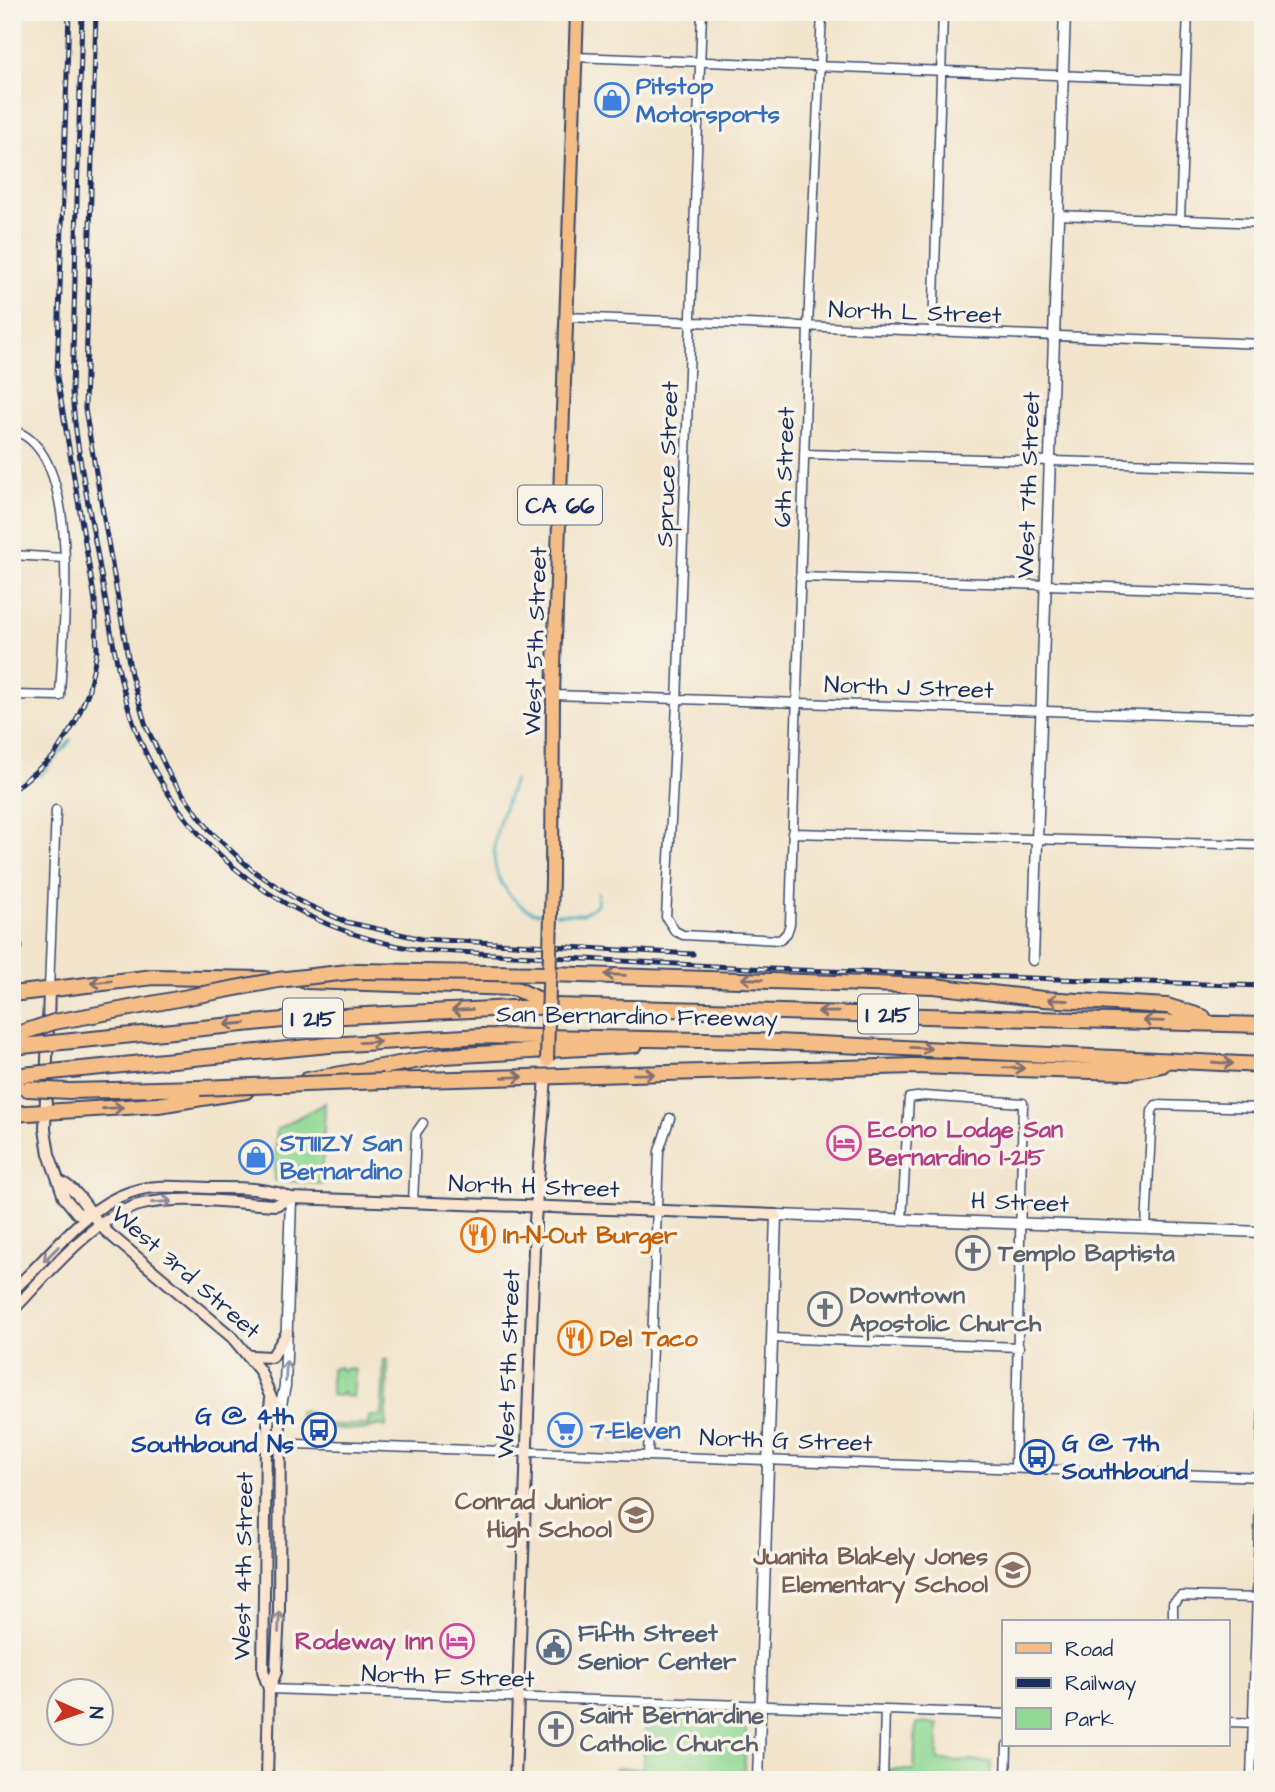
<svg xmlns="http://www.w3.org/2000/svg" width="1275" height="1792" font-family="'Architects Daughter',sans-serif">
  <rect width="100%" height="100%" fill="#f7f3e8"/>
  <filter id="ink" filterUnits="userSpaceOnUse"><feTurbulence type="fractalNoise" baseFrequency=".0143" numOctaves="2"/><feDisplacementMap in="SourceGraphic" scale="14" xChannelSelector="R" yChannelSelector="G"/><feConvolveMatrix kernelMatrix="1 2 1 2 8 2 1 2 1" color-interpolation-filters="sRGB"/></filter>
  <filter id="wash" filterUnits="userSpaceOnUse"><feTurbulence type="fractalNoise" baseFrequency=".00686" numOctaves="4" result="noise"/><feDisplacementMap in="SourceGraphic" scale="28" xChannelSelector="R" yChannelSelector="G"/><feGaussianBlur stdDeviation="1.57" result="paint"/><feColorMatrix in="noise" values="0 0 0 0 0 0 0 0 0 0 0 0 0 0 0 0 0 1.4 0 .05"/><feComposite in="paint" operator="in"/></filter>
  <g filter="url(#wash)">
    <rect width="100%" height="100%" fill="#f1e4ca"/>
    <path fill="#90d893" stroke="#568478" stroke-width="2" d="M325,1103l-3,81 -48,-4 3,-51z
      M384,1360h4l-2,67 -7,-2 -16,5 -64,-4v-15l13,2 4,12h52l1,-9h13z
      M339,1367l4,4 4,-3 8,2 -2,27 -9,-1 -1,-4 -3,4 -9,-1v-26z
      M646,1713l96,6 4,6 -2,55h-130l1,-12 28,1z
      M916,1723l22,1v36l53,2v18h-101v-10h24z"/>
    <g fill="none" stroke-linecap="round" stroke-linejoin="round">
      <path stroke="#40aac0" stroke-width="2.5" d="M40,776l31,-36
        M514,780c-13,40 -36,80 -3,116 11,12 21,18 37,18
        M555,914h28l14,-9 1,-12"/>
    </g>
  </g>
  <g filter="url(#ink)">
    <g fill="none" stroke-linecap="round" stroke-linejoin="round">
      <g stroke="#3b4a6e" stroke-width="11">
        <path id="minor" d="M702,12l-25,692 -11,213 9,14 8,4 97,5 7,-7 3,-9 18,-597 14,-315
          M575,57l610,23
          M1058,215l205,8
          M1180,220l8,-208
          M566,317l697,27
          M933,332l10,-320
          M12,430c74,20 50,206 48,266l-48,-1
          M804,454l459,13
          M12,555l52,3
          M800,577l463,15
          M553,695l710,23
          M792,833l471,12
          M12,944l6,3
          M49,989l7,-179
          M413,1203l3,-70 7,-10
          M902,1219l7,-121 15,-2 99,7 -8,365
          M1146,1228l6,-117 4,-6 107,3
          M772,1338l247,9
          M266,1443l997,34
          M648,1456l11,-305 11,-33
          M1173,1622v-19l8,-7 76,2
          M269,1689l735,25
          M1228,1722l35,1
          M883,1780l2,-70
          M1006,1780l1,-35
          M1251,1780l12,-375"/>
      </g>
      <g stroke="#3b4a6e" stroke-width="13">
        <path id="tertiary" d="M1033,960l32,-948
          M280,1409l5,-23 6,-188
          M758,1780l18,-565 487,17"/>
      </g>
      <g stroke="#3b4a6e" stroke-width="14">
        <path id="secondary" d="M49,989l-4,140 4,25 15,43 13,16 13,2
          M61,1182c23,12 28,34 46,50l126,106 27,33 11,27 9,11 -1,204 -3,59 -7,17
          M12,1291c37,-33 71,-84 119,-99 26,-9 55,-4 81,-4 27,0 55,-1 79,10
          M12,1311c33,-34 83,-97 131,-107 42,-9 90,-1 133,1l15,-7 485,17
          M251,1356l21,1 15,-24
          M267,1780l2,-91 -6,-18 3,-228 5,-45
          M515,1780l20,-559 11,-145"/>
      </g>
      <g stroke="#3b4a6e" stroke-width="16">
        <path id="primary" d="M552,879l1,-184 24,-683"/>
      </g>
      <g stroke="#3b4a6e" stroke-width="18">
        <path id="motorway" d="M549,974l385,12 109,13 124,7 36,11
          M306,981l208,7 35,16
          M12,994l141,-17 112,2
          M88,1016l100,-19
          M72,1041l231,-23 252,-12 708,19
          M71,1070l258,-25 153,-9 273,5 508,24
          M307,1080l137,-24 191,-11
          M12,1081l16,8
          M384,1081l530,-15 214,6 34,-7
          M69,1091l131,-3
          M12,1114l146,-9 88,-14"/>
      </g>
      <use href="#minor" stroke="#fff" stroke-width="8"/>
      <use href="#tertiary" stroke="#fff" stroke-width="10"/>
      <use href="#secondary" stroke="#fbe5cf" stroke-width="10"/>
      <use href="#primary" stroke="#f6be87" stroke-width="12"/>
      <use href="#motorway" stroke="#f6be87" stroke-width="14"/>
      <g stroke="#1b2f5e" stroke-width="5">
        <path id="rail" d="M82,12l-10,379c4,60 18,119 28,178 10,54 17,110 36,161 47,123 157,200 284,220l348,19 495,17
          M96,12l-11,397 46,265 15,52 25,52 40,54 41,38 47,31 47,21 76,17 271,15
          M12,791l41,-34 22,-34 13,-30 9,-42 -2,-50 -38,-224 12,-365"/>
      </g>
      <use href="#rail" stroke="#f7f3e8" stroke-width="2.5" stroke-dasharray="8" stroke-linecap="butt"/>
      <g stroke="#3b4a6e" stroke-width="16" stroke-linecap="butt">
        <path id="primary-bridge" d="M547,1060l5,-181"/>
      </g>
      <g stroke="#3b4a6e" stroke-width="18" stroke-linecap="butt">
        <path id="motorway-bridge" d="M188,997l90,-17 79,-9 192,3
          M12,1036l42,-14 34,-6
          M12,1047l60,-6
          M23,1075l48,-5
          M200,1088l184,-7
          M28,1089l41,2"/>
      </g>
      <use href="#primary-bridge" stroke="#f6be87" stroke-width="12"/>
      <use href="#motorway-bridge" stroke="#f6be87" stroke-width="14"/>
    </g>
    <defs><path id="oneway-shaft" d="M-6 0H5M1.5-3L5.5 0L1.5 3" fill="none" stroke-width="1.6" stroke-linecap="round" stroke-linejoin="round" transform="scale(1.75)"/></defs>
    <g stroke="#7e6f70">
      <use href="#oneway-shaft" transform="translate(615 975) rotate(-178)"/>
      <use href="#oneway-shaft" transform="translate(752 979) rotate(-178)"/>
      <use href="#oneway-shaft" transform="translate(101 982) rotate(174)"/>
      <use href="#oneway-shaft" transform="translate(1058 1000) rotate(-177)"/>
      <use href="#oneway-shaft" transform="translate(462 1010) rotate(177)"/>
      <use href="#oneway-shaft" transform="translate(828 1012) rotate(-179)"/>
      <use href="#oneway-shaft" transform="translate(1153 1021) rotate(-178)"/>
      <use href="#oneway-shaft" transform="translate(235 1024) rotate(175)"/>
      <use href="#oneway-shaft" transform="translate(370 1042) rotate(-3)"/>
      <use href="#oneway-shaft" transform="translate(921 1048) rotate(3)"/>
      <use href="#oneway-shaft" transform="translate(1223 1063) rotate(3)"/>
      <use href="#oneway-shaft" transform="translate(1014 1068) rotate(2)"/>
      <use href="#oneway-shaft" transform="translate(644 1074) rotate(-1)"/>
      <use href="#oneway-shaft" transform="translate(513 1077) rotate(-2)"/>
      <use href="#oneway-shaft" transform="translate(113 1108) rotate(-4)"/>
    </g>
    <g stroke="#8b8a96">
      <use href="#oneway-shaft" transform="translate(162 1202) rotate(-4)"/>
      <use href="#oneway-shaft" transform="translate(51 1254) rotate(135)"/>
      <use href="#oneway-shaft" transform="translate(279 1622) rotate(-88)"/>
    </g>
    <use stroke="#8d97ae" href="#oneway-shaft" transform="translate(286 1371) rotate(-88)"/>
  </g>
  <defs>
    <g id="shop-ring" transform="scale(1.75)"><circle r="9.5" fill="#f7f3e8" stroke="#3f7fe0" stroke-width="1.5"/><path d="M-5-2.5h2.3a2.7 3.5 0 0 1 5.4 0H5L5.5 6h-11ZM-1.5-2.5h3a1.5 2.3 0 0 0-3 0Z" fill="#3f7fe0"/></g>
    <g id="hotel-ring" transform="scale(1.75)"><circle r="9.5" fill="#f7f3e8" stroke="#d1479c" stroke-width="1.5"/><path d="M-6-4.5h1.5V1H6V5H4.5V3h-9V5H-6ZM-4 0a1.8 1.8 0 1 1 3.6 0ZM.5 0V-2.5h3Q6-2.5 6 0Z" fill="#d1479c"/></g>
    <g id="restaurant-ring" transform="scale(1.75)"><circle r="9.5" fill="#f7f3e8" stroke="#e8710a" stroke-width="1.5"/><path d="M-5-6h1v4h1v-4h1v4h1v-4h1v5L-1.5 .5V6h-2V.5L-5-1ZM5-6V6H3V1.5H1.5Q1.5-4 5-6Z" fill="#e8710a"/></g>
    <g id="church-ring" transform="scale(1.75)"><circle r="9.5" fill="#f7f3e8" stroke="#6b7280" stroke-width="1.5"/><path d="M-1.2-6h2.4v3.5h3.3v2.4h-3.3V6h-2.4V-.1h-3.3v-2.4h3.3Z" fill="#6b7280"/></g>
    <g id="bus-ring" transform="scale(1.75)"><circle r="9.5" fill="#f7f3e8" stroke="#1a4fb4" stroke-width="1.5"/><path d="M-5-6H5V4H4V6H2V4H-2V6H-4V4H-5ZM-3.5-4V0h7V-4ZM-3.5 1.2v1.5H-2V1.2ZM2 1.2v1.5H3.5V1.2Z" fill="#1a4fb4"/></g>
    <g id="supermarket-ring" transform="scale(1.75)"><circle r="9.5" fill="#f7f3e8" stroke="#3f7fe0" stroke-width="1.5"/><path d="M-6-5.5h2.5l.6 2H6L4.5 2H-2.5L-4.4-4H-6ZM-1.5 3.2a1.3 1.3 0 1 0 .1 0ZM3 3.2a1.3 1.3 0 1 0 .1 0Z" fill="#3f7fe0"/></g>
    <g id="school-ring" transform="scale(1.75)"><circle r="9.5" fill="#f7f3e8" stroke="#8d6e63" stroke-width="1.5"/><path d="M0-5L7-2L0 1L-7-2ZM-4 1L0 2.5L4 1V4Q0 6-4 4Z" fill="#8d6e63"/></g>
    <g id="civic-ring" transform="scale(1.75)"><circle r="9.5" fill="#f7f3e8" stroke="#5c6f8a" stroke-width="1.5"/><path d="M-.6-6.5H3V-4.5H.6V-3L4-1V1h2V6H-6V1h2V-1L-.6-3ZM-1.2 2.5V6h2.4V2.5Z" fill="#5c6f8a"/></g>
  </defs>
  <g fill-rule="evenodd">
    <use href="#shop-ring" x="612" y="100"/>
    <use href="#hotel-ring" x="844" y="1143"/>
    <use href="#shop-ring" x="256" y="1157"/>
    <use href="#restaurant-ring" x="478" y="1235"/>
    <use href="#church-ring" x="973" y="1253"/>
    <use href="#church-ring" x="825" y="1309"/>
    <use href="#restaurant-ring" x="575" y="1338"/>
    <use href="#bus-ring" x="319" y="1430"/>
    <use href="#supermarket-ring" x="565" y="1430"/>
    <use href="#bus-ring" x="1037" y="1457"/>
    <use href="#school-ring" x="636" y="1515"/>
    <use href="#school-ring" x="1013" y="1570"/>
    <use href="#hotel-ring" x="457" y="1641"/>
    <use href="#civic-ring" x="554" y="1647"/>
    <use href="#church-ring" x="556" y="1729"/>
  </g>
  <g text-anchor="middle" stroke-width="7" stroke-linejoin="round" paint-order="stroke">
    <g fill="#f7f3e8" stroke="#5d6a87" stroke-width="2">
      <rect x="518" y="485.5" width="84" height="39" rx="5"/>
      <rect x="858" y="994.5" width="60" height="39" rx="5"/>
      <rect x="283" y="998.5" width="60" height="39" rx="5"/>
    </g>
    <g font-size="23" font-weight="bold" fill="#1b2f5e">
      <text x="560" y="513">CA 66</text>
      <text x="888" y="1022">I 215</text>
      <text x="313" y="1026">I 215</text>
    </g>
    <g font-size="24" font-weight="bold" fill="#366cbe" stroke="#f7f3e8" text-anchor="start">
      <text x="636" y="94">Pitstop<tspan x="636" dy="28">Motorsports</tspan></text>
      <text x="280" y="1151">STIIIZY San<tspan x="280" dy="28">Bernardino</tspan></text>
      <text x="590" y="1438">7-Eleven</text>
    </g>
    <g font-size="24" fill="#1b2f5e" stroke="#f7f3e8">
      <text transform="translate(915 312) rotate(2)" y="8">North L Street</text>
      <text transform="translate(667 464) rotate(-88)" y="8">Spruce Street</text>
      <text transform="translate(784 467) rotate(-88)" y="8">6th Street</text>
      <text transform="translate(1028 485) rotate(-88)" y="8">West 7th Street</text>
      <text transform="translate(535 641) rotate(-88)" y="8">West 5th Street</text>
      <text transform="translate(909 687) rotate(2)" y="8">North J Street</text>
      <text transform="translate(637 1016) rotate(1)" y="8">San Bernardino Freeway</text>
      <text transform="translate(534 1186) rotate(2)" y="8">North H Street</text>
      <text transform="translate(1020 1202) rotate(2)" y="8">H Street</text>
      <text transform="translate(186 1272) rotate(41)" y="8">West 3rd Street</text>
      <text transform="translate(508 1364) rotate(-88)" y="8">West 5th Street</text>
      <text transform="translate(786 1440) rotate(2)" y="8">North G Street</text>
      <text transform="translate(243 1566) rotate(-89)" y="8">West 4th Street</text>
      <text transform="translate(448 1676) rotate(2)" y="8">North F Street</text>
    </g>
    <g font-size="24" font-weight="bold" fill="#b23c85" stroke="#f7f3e8" text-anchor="start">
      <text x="868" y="1137">Econo Lodge San<tspan x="868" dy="28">Bernardino I-215</tspan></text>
      <text x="433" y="1649" text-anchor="end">Rodeway Inn</text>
    </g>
    <g font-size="24" font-weight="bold" fill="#c56008" stroke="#f7f3e8" text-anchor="start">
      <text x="503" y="1243">In-N-Out Burger</text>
      <text x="600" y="1346">Del Taco</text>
    </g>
    <g font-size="24" font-weight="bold" fill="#5b616d" stroke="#f7f3e8" text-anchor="start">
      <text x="998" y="1261">Templo Baptista</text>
      <text x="850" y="1303">Downtown<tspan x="850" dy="28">Apostolic Church</tspan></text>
      <text x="580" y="1723">Saint Bernardine<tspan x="580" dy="28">Catholic Church</tspan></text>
    </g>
    <g font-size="24" font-weight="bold" fill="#164399" stroke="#f7f3e8" text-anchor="end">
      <text x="294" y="1424">G @ 4th<tspan x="294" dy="28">Southbound Ns</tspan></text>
      <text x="1062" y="1451" text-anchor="start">G @ 7th<tspan x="1062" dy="28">Southbound</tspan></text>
    </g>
    <g font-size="24" font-weight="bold" fill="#785e54" stroke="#f7f3e8" text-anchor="end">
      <text x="612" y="1509">Conrad Junior<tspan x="612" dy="28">High School</tspan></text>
      <text x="988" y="1564">Juanita Blakely Jones<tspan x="988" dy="28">Elementary School</tspan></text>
    </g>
    <g font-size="24" font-weight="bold" fill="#4e5e75" stroke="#f7f3e8" text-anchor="start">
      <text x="578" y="1641">Fifth Street<tspan x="578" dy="28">Senior Center</tspan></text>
    </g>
  </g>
  <rect width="1275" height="1792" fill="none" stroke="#f7f3e8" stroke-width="42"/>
  <rect x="1002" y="1620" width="228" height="126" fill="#f7f3e8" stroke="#9fa5b1" stroke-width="2"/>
  <rect x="1016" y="1643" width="35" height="10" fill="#f6be87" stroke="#9fa5b1" stroke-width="2"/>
  <text x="1065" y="1656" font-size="21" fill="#1b2f5e">Road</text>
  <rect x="1016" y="1678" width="35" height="10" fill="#1b2f5e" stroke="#9fa5b1" stroke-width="2"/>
  <text x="1065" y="1690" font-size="21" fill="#1b2f5e">Railway</text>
  <rect x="1016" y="1708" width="35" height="21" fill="#90d893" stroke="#9fa5b1" stroke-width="2"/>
  <text x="1065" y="1726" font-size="21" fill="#1b2f5e">Park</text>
  <g transform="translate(80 1712) rotate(92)"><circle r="33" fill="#f7f3e8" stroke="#9fa5b1" stroke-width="2"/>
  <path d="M0-5L12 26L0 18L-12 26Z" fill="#c8321e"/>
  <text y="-10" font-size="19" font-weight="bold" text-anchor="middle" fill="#1b2f5e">N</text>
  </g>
</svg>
